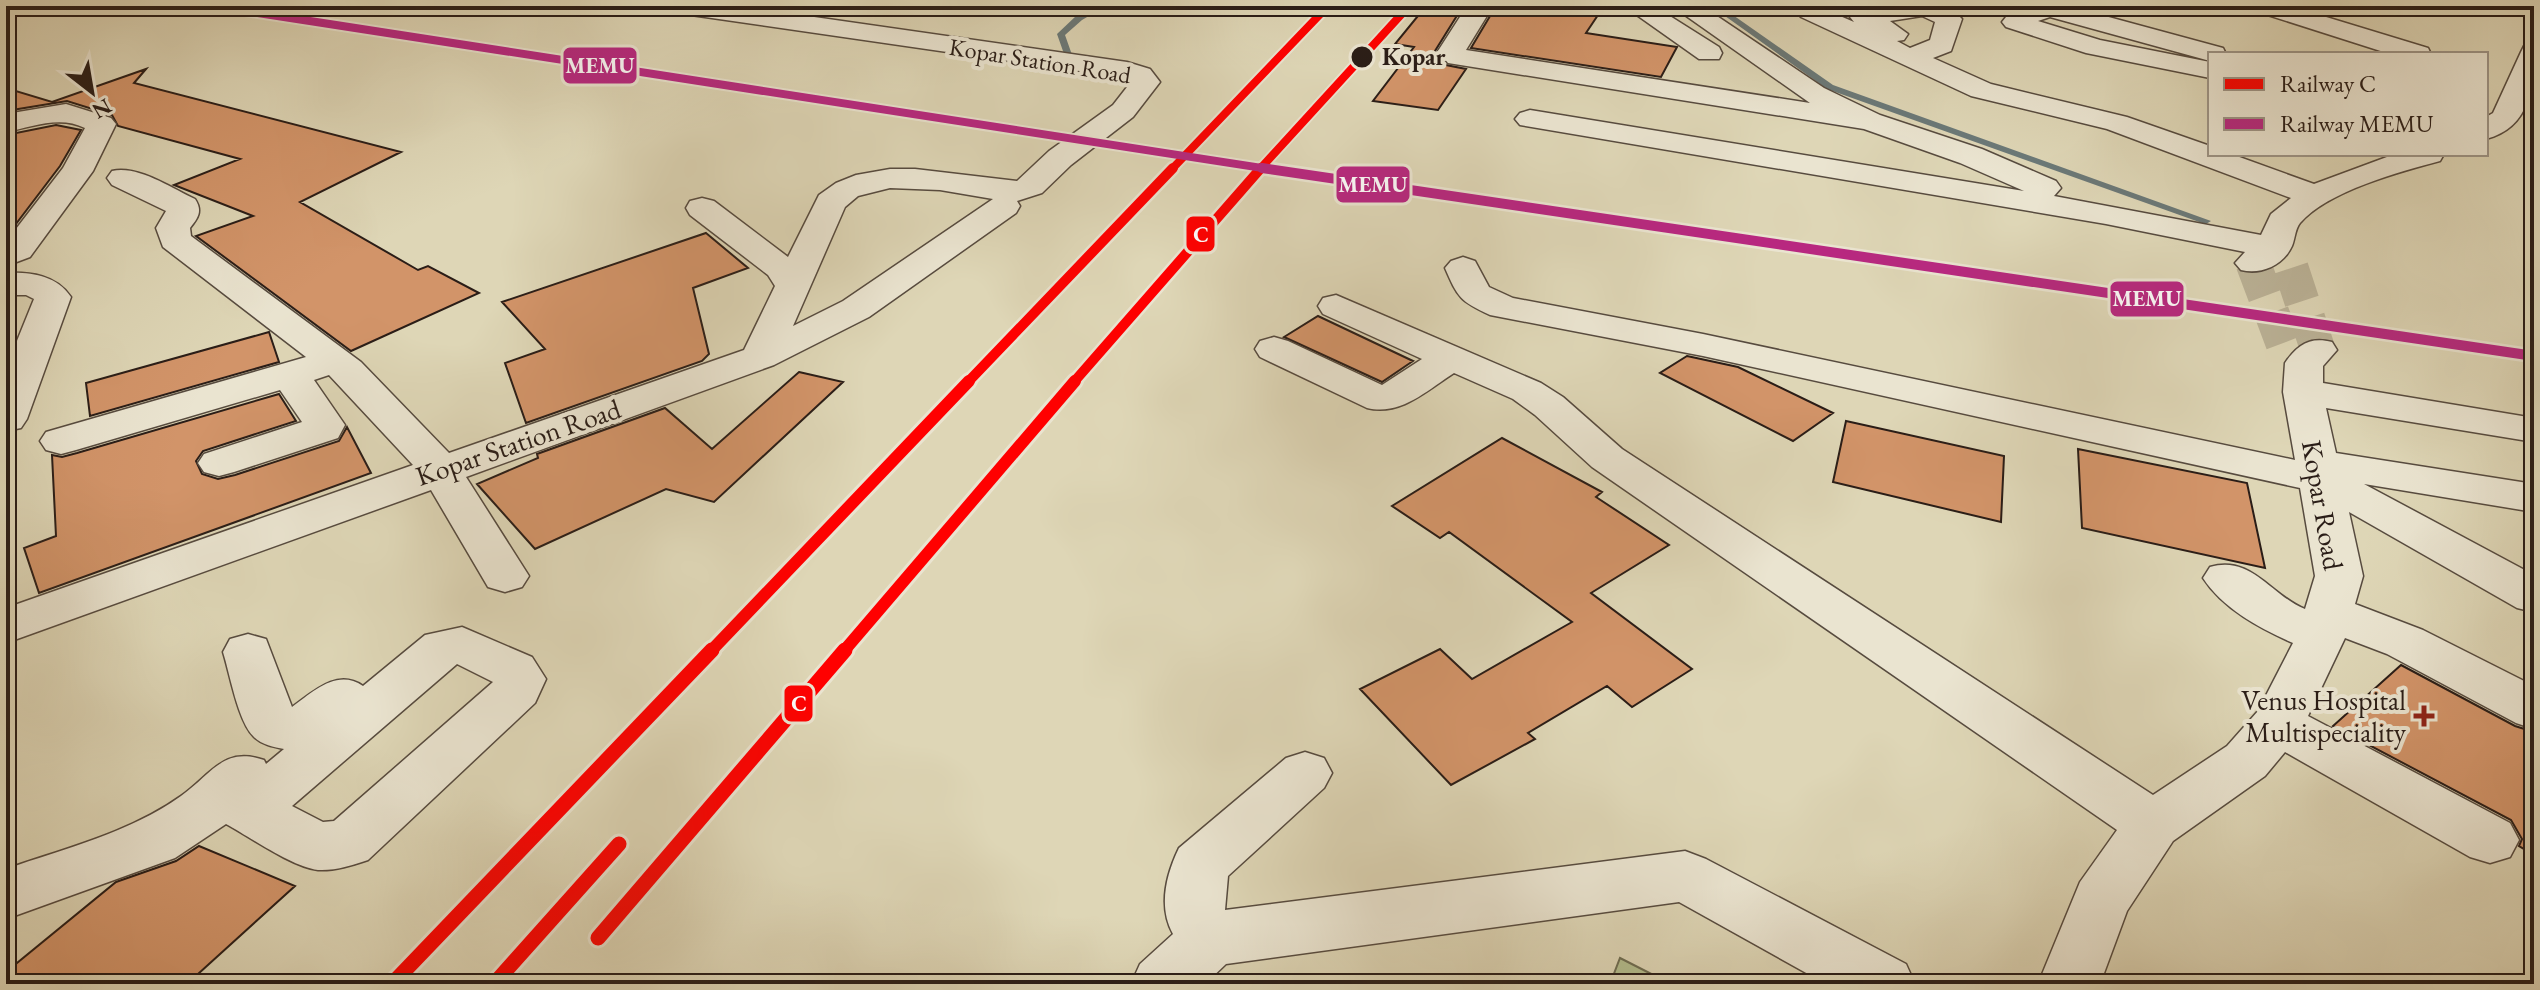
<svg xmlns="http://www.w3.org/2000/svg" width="2540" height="990" font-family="'EB Garamond',serif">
  <rect width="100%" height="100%" fill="#ded6b6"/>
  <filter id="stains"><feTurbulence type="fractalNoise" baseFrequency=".0025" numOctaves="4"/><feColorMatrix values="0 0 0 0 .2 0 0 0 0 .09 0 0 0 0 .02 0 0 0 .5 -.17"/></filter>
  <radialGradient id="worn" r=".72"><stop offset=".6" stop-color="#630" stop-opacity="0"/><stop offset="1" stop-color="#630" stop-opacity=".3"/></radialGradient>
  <path fill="#b3bd8d" stroke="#6e6d52" stroke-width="2" d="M1620,958l51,26h-61z"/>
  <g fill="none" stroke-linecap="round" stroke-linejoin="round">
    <path fill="#6b7978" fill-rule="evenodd" d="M1096,6h10l-24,14 -17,15 12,34 -7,2 -13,-37 19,-18z
      M1711,6h9l113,79 378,136 -5,3 -4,-1 -375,-134z"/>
  </g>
  <path fill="#d29469" stroke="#2a1d17" stroke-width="2" d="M1426,6h37l-28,45 11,14 20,4 -28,41 -65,-9 41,-54 -19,-3z
    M1496,6h108l-18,27 91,14 -16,30 -190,-29z
    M146,69l-12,14 267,69 -101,50 118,68 10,-4 51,27 -128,58 -155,-115 57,-20 -79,-31 66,-26 -122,-33 -6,-11 -45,-14 -61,10v-23l46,14z
    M56,125l25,5 -21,36 -54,71v-102z
    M706,233l42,35 -55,20 16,66 -7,7 -176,62 -21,-60 40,-14 -43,-47z
    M1318,316l95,45 -31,21 -98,-45z
    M269,332l10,30 -189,54 -4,-33z
    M1687,356l51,11 95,46 -40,28 -133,-68z
    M799,372l44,10 -129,120 -48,-13 -131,60 -58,-65 61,-26 -1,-4 128,-46 47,41z
    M279,394l17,27 -93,30 -7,10 6,13 16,5 17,-4 104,-34 8,-14 24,46 -332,120 -15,-45 32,-12 -4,-81 10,2 15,-4z
    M1846,421l158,35 -3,66 -168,-40z
    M1502,438l100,54 -6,5 73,48 -78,48 101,76 -60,38 -25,-21 -79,47 7,6 -84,46 -91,-96 80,-40 32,30 100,-57 -123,-90 -9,6 -48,-32z
    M2078,449l169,34 18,85 -183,-40z
    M2401,665l114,61 19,6v123l-15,-9 3,-7 -11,-19 -178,-94z
    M199,846l96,40 -108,98h-181v-12l110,-90 60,-21z"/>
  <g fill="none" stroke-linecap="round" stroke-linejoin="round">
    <path stroke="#bab196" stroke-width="35" stroke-dasharray="35 18" stroke-linecap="butt" d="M2253,263l30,80
      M2291,268l27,82"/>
    <g stroke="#574b3f" stroke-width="3">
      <path id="minor" d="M671,6h66l390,56 23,7 10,13 -27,35 -62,48 -29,28 -25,8 3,5 -4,7 -147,104 -95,48 -308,112 63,99 -7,11 -17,5 -17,-5 -57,-97 -425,153v-35l407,-143 -84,-90 -15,5 31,45 -7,13 -104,34 -15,4 -15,-4 -6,-9 6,-9 98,-32 -22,-32 -204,60 -15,4 -15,-4 -6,-9 6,-9 260,-75 -143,-110 -7,-19 10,-17 -54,-26 -5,-7 5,-7c26,-6 59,17 83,28 8,12 3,19 -5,29l1,8 170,126 88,91 295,-103 31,-64 -7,-11 -78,-60 -4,-7 4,-7 12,-3 12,3 74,56 31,-62 17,-12 20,-8 34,-6h25l102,12 32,-30 64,-46 18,-23 -10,-5 -437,-63 -9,-3zM890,188l50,2 53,9 -150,102 -50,25 52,-119 13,-11z
        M1467,6h26l-27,44 344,53 -138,-97h30l122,82 56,27 102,34 74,32 5,7 -7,8 207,39 10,-21 20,-16 -184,-69 -136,-33 -170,-79 -4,-5 4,-5h18l35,15 -4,-5 4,-5 9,-3c24,-3 84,-9 99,10l-11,32 -18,7 58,26 136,33 83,29v8h21l83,30 81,-30h49l-4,7c-41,11 -112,30 -140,62 -5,6 -5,16 -8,23 -9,20 -32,29 -51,24l-6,-7 10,-11 -139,-28 -586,-99 -5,-6 5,-6 10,-3 494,81 -64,-28 -96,-34 -416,-66 -10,-12zM1922,16l13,6 -5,18 -20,8 -13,-7 7,-1 4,-6 -18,-13z
        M1624,6h30l65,41 3,6 -3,6h-20z
        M2030,6h38l155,42 3,6h-16v7l-160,-44 -12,4 62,19 110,22v16l-124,-25 -80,-26 -4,-5 4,-5z
        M2251,6h39l138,42 3,6h-41l-135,-43z
        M2534,44c0,40 -2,83 -48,95v-22l7,-4 28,-61 3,-6z
        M66,104l45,14 5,6 -23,47 -63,86 -24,9v-24l57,-74 22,-40c-25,-13 -54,-1 -79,4v-18z
        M1463,257l12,4 14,26 24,11 190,36 592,126 -12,-68 2,-29c12,-18 25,-27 47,-21l5,8 -14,16v17l211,35v24l-208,-34 10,45 198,31v28l-170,-28 170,91v37l-17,-4 -168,-96 14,64 -8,28 68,26 111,56v43l-18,-6 -129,-69 -42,-16 -37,78 202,107 9,17 -9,17 -20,6 -20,-6 -185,-105 -20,24 -92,65 -46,70 -27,73h-62l42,-102 37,-52 -525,-363 -57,-52 -22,-16 -59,-26c-28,18 -53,43 -87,35l-107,-51 -5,-8 5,-8 14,-4 14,4 94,44 40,-26 -99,-45 -5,-8 5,-8 13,-3 205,88 22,14 59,52 531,346 74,-49 31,-35 35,-68c-32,-14 -70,-34 -90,-65l7,-11c42,-12 60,28 95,42l10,-33 -15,-88 -597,-132 -213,-41c-30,-14 -32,-17 -45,-47l6,-7z
        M6,273c25,-1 50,2 65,24l-44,122 -6,9 -15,3v-63l28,-69 -8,-4h-20z
        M462,627l70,30 14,22 -11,24 -167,157c-15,5 -33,11 -50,10 -26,-3 -68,-33 -92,-46l-51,34 -169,61v-50c60,-21 123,-36 175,-73 31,-22 42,-50 83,-36l2,4 18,-15c-10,-2 -22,-4 -30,-12 -16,-15 -24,-63 -31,-85l7,-13 18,-5 18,5 26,68c21,-15 45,-39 71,-21l62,-51zM457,664l36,18 -159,139 -11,1 -31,-16z
        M1305,752l19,6 8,15 -8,15 -96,88 -3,34 460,-59 21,8 200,105 9,20h-89l-147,-82 -453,62 -21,20h-74l9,-20 33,-30c-15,-27 -7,-59 6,-86l107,-90z"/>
    </g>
    <use href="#minor" fill="#eae4d0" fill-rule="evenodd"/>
    <g stroke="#eae4d0" stroke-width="12">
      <path id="rail-1-far3" d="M1171,170l157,-164
        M1259,170l150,-164"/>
    </g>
    <g stroke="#eae4d0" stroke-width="15">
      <path id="rail-1-far2" d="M967,383l206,-215
        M1073,383l188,-215"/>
    </g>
    <g stroke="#eae4d0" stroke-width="18">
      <path id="rail-1-far1" d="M710,652l259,-271
        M843,652l232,-271"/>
    </g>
    <g stroke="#eae4d0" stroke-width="21">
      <path id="rail-1" d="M598,938l247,-288
        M392,984l320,-334
        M494,984l125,-140"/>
    </g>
    <g stroke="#eae4d0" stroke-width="12">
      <path id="rail-2-far1" d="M213,6l1062,164"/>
    </g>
    <g stroke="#eae4d0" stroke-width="15">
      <path id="rail-2" d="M1262,168l1272,188"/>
    </g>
    <use href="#rail-1-far3" stroke="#f00" stroke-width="8"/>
    <use href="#rail-1-far2" stroke="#f00" stroke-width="10"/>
    <use href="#rail-1-far1" stroke="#f00" stroke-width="12"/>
    <use href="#rail-1" stroke="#f00" stroke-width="15"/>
    <use href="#rail-2-far1" stroke="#b82880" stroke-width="8"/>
    <use href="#rail-2" stroke="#b82880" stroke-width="10"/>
  </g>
  <circle fill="#2a1d17" stroke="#eae4d0" stroke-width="3" cx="1362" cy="57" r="12"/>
  <path fill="#8f2418" stroke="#eae4d0" stroke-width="3" d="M2420 704h8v8h8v8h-8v8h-8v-8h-8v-8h8z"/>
  <g text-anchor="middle" stroke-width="8" stroke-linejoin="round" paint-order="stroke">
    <g font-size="24" font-weight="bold" fill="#2a1d17" stroke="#eae4d0" text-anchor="start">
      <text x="1382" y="65">Kopar</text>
    </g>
    <g font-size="24" fill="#2a1d17" stroke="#eae4d0">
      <text transform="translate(1040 61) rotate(9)" y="8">Kopar Station Road</text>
    </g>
    <g font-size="28" fill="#2a1d17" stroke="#eae4d0">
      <text transform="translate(518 442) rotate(-19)" y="10">Kopar Station Road</text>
      <text transform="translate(2323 505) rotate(80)" y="10">Kopar Road</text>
    </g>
    <g font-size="28" fill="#2a1d17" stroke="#eae4d0" text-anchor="end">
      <text x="2406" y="710">Venus Hospital<tspan x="2406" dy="32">Multispeciality</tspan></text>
    </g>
  </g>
  <g stroke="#eae4d0" stroke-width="3">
    <rect x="562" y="46" width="76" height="39" rx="8" fill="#b82880"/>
    <rect x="1335" y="165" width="76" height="39" rx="8" fill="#b82880"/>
    <rect x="1185" y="215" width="31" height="38" rx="8" fill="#f00"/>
    <rect x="2109" y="280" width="76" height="38" rx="8" fill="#b82880"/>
    <rect x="783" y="684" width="31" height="39" rx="8" fill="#f00"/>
  </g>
  <g font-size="22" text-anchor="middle" font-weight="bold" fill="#fff">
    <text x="600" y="73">MEMU</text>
    <text x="1373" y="192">MEMU</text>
    <text x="1201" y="242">C</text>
    <text x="2147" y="306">MEMU</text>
    <text x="799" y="711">C</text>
  </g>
  <rect width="2540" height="990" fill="none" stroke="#ded6b6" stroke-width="32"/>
  <rect x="8" y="8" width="2524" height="974" fill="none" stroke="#2a1d17" stroke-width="4"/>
  <rect x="16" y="16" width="2508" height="958" fill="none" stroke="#2a1d17" stroke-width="2"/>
  <rect x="2208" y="52" width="280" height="104" fill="#eae4d0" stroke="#9d9486" stroke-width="2"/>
  <rect x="2224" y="78" width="40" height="12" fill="#ff0000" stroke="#9d9486" stroke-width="2"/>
  <text x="2280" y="92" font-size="24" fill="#2a1d17">Railway C</text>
  <rect x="2224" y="118" width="40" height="12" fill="#b82880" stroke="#9d9486" stroke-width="2"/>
  <text x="2280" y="132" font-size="24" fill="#2a1d17">Railway MEMU</text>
  <g transform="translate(92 92) rotate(149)" stroke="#eae4d0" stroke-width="6" paint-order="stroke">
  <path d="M0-6L14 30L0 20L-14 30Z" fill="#2a1d17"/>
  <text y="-12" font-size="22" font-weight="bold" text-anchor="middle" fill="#2a1d17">N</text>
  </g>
  <rect width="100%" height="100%" filter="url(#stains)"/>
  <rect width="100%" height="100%" fill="url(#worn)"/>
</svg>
